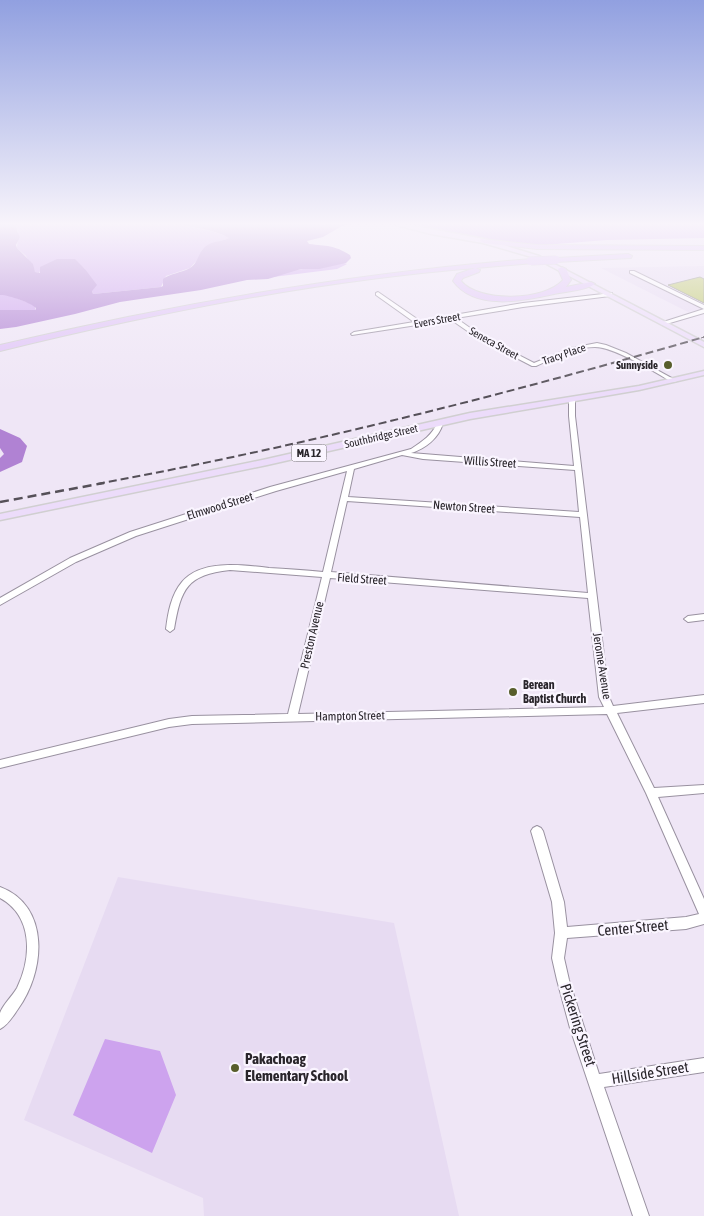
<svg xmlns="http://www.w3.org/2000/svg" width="704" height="1216" font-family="'Asap Condensed',sans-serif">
  <rect width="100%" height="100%" fill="#efe6f6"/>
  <path fill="#e7dbf2" d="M704,266v44l-2,-1 -14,3 -87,-44z
    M118,877l276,46 65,293h-255l-1,-18 -179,-78z"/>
  <path fill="#cda3ee" d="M16,223h156c19,5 39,6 58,15l-13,4 -15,8 -2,7 -10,11 -24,8 -5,11 -68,7 -8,-25 -5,-4 -39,4 -2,4 -4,-1 -9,-16 -9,-8 1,-14z
    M407,223h297v15l-97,2 -64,5 -36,-2 -70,-13z
    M340,262l7,2 -10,5 -64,8c16,-10 48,-7 67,-15z
    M6,294l28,11 2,5h-36v-15z
    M105,1039l55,12 16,44 -24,58 -79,-38z"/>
  <path fill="#b082d3" d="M0,223h16l1,8 3,6 -4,8 1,3 16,16 2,8 5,1v-6l17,-8h18l10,10 12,16 -5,6 1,3 68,-7 2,-1v-7c8,-6 18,-6 27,-11 7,-4 8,-13 13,-19 6,-8 18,-7 26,-11 -17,-10 -38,-10 -57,-15h142l9,2 9,-2h26l-16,3 -19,11 -16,4 2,3c18,2 25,1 41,11l1,3 -5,5 -27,6h-18l-33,10 -21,1 -46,10 -81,12 -45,12 -59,13 -16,2v-19h36v-2c-4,-5 -30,-14 -36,-13z
    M0,429l20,9 7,8 -5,16 -22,10v-14l4,-4 -4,-6z"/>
  <path fill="#bcc863" stroke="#8f9281" d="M700,277l4,2v24l-36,-18z"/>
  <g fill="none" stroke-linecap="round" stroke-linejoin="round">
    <g stroke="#9991a0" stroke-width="2">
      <path id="minor" d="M630,271h4l70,34v4l-74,-36z
        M378,292l42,29 103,-18 89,-10v2l-2,1 -87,11 -67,11 24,17 54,28 37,-15 26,-5 9,2 20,8 51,28 -5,1c-17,-10 -58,-35 -77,-35 -21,0 -41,11 -59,19h-4l-56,-29 -26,-18 -27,5 -3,2 -3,-1 -65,10 -1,-1 3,-2 60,-10 -38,-27v-2z
        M704,309v4l-41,12 -3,-2z
        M572,397l3,2v17l34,281 4,9 91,-11v8l-87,10 37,75 50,-3v8l-46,4 46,102v25l-18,5 -119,9 -3,20 5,22 30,94 105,-16v14l-100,15 45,129h-16l-63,-188 -13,-48 -5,-22 3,-25 -3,-31 -21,-71 2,-3 4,-2 4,2 2,3 21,71 3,25 119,-10 13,-3 -53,-121 -39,-79 -415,10 -23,3 -169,41v-8l169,-41 23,-3 96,-2 34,-137 -92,-7c-43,5 -49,18 -56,59l-4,3 -4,-3c2,-16 5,-34 16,-47 19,-23 61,-17 87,-14 18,1 36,2 54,4l24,-101 -71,20 -140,45 -60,26 -76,43v-7l70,-40 60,-26 140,-45 141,-38c12,-8 21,-14 27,-27l2,-1 3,2c-4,15 -18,26 -32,30l163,13 -5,-50v-17zM402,455l21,4 152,11 4,42 -231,-15 6,-28zM347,501l233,16 8,76 -257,-21zM330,578l258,20 11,99 5,10 -306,7z
        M704,614v6l-16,2 -4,-3 4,-3z
        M0,887c51,19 45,85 18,122 -5,7 -10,16 -18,20 0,-5 0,-11 0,-16 2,-7 13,-18 17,-25 15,-31 16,-72 -17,-90z"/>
    </g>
    <g stroke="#d0cfd0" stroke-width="3">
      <path id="major" d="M389,223h9l86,16 55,17 165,86v5l-169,-89 -52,-15 -52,-9z
        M704,371v4l-65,15 -169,29 -203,46 -267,55v-6l267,-55 203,-46 169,-27z"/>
    </g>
    <g stroke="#d0cfd0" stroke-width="2">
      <path id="highway" d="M481,239l56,6 167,1v4l-167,-1 -53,-6 -4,-2z
        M628,254l4,2 -1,2 -75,4 -4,-2 4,-2z
        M531,259h3v4l-58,5 4,2 -1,2 -16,6 -2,3c18,22 84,20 102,-1l-5,-11 4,-2 4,2 5,11 -5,7 25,-5 4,2c-10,7 -29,7 -41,10 -31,7 -79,17 -101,-13l4,-7 18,-6c-160,13 -319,45 -475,83v-6c175,-41 351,-72 531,-86z"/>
    </g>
    <use href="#minor" fill="#fff" fill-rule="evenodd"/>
    <use href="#major" fill="#ecdcfa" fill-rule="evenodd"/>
    <use href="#highway" fill="#e0c5f7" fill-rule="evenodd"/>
    <path stroke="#555058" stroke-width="1" stroke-dasharray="5.5 3" stroke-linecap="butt" d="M701,338l3,-1"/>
    <path stroke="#555058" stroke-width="2" stroke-dasharray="8 4" stroke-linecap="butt" d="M97,484c206,-38 407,-89 607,-147"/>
    <path stroke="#555058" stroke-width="2.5" stroke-dasharray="9 5" stroke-linecap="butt" d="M0,502l104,-19"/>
    <g stroke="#d0cfd0" stroke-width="9" stroke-linecap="butt">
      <path id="highway-bridge" d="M531,261l25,-1"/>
    </g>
    <use href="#highway-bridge" stroke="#e0c5f7" stroke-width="8"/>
  </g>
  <linearGradient id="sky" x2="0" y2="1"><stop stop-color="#91a0e0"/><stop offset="0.57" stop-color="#f8f4fb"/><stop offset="1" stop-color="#f8f4fb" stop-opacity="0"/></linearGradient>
  <rect width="704" height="393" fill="url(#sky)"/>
  <g fill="#585e2c" stroke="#faf5ff" stroke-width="2">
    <circle cx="668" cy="365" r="5"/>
    <circle cx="513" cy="692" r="5"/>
    <circle cx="235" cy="1068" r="5"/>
  </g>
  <g text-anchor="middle" stroke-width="4.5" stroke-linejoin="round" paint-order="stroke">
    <g font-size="11" fill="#29252b" stroke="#faf5ff">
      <text transform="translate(437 320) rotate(-10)" y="4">Evers Street</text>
      <text transform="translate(494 343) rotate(29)" y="4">Seneca Street</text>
      <text transform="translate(564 354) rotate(-19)" y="4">Tracy Place</text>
      <text transform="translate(381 436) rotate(-13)" y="4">Southbridge Street</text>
    </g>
    <g font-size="11" font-weight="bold" fill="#29252b" stroke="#faf5ff" text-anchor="end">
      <text x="658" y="369">Sunnyside</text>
    </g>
    <rect fill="#faf5ff" stroke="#68636b" stroke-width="1" x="291.5" y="444.5" width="35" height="17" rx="4"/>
    <g font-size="11" font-weight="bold" fill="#29252b">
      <text x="309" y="457">MA 12</text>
    </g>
    <g font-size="12" fill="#29252b" stroke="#faf5ff">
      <text transform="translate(490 462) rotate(4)" y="4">Willis Street</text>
      <text transform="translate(220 506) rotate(-17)" y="4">Elmwood Street</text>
      <text transform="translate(464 507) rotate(4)" y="4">Newton Street</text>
      <text transform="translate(362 579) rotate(4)" y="4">Field Street</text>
      <text transform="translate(312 635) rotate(-77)" y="4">Preston Avenue</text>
      <text transform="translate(602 666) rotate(81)" y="4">Jerome Avenue</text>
      <text transform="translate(350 716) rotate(-1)" y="4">Hampton Street</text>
    </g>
    <g font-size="12" font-weight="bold" fill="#29252b" stroke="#faf5ff" text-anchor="start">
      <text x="523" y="689">Berean<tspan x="523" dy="14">Baptist Church</tspan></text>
    </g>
    <g font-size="15" fill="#29252b" stroke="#faf5ff">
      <text transform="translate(633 928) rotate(-5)" y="5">Center Street</text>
      <text transform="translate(578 1025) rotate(72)" y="5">Pickering Street</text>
      <text transform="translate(650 1073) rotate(-9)" y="5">Hillside Street</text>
    </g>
    <g font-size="15" font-weight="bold" fill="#29252b" stroke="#faf5ff" text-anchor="start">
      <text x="245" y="1064">Pakachoag<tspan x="245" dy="17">Elementary School</tspan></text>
    </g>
  </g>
</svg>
